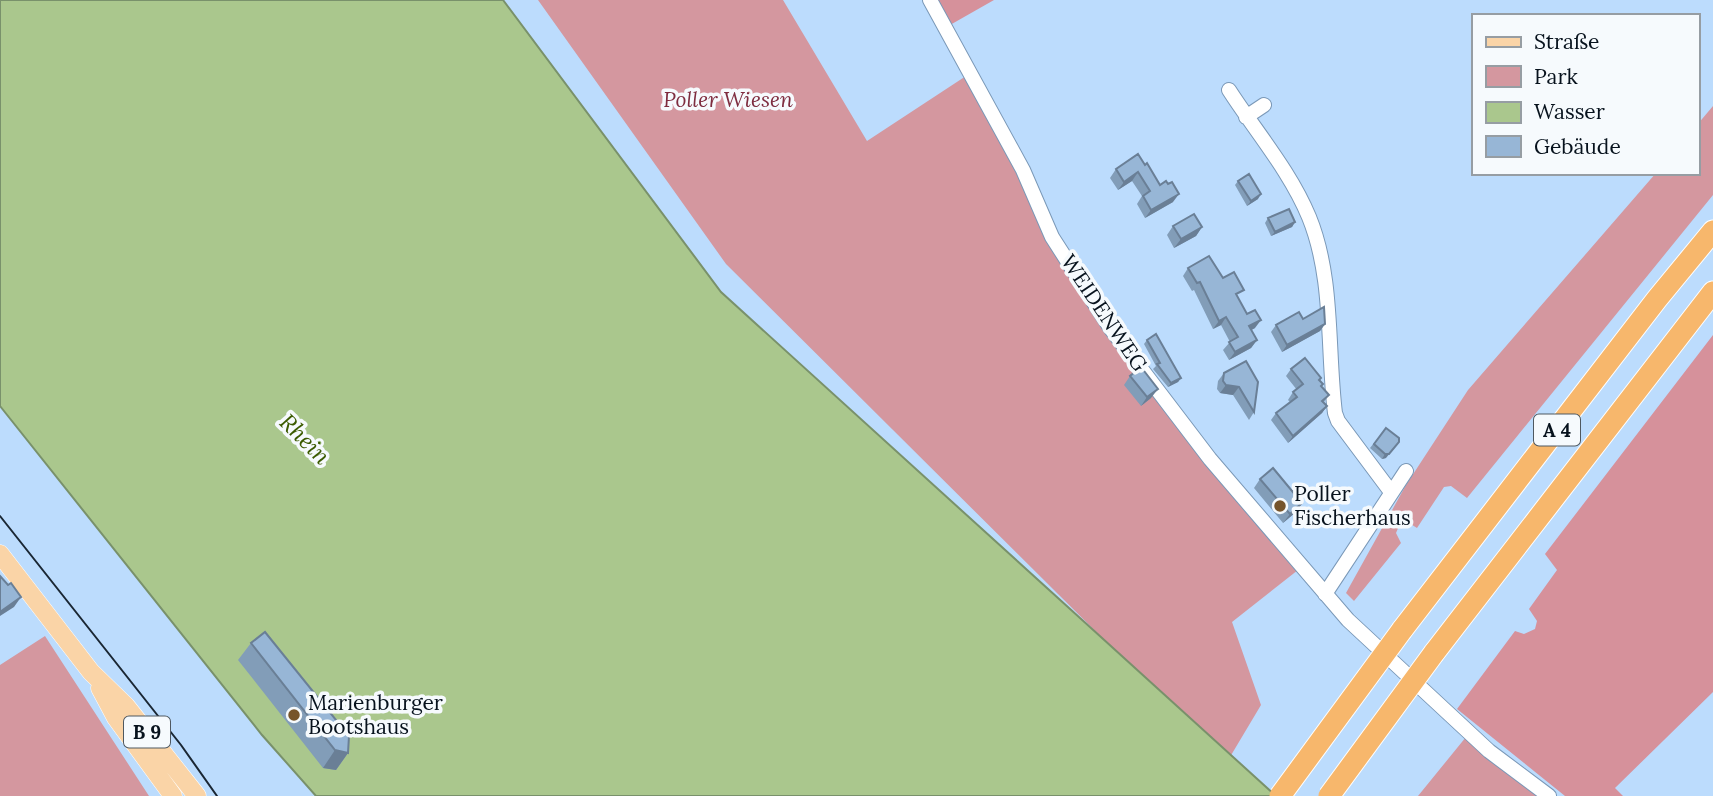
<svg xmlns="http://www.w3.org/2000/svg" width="1713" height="796" font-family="Lora,serif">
  <rect width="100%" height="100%" fill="#bcdcfd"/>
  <path fill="#d4979f" d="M538,0h245l84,141 99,-65 56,100 31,72 245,322 -66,52 29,83 -34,57 -501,-498z
    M1713,106v89l-246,303 -16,-12 -7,1 -27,41 -8,-5 -10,3 -3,7 5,10 -47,58 -8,-8 60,-108 62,-95 188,-217h41v-48z
    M45,636l104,160h-149v-131z
    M1466,737l76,59h-124z"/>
  <path fill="#d6919b" d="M936,0h58l-44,25z
    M1713,335v357l-98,96 8,8h-58l-108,-87 58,-78 9,3 11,-5 2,-8 -8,-12 28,-39 -12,-16z"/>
  <path fill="#aac78d" stroke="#79916b" stroke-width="2" d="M0,0h503l218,292 555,504h-960l-54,-61 -262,-329z"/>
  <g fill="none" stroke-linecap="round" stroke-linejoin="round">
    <g stroke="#7a98b7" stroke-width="16">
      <path id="minor" d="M930,0l93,170 29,67 59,92 99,130 138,161 141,131 60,45
        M1229,90c27,42 61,81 80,127 25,61 18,132 26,196l3,8 53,71
        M1246,117l18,-12
        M1325,594l81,-123"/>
    </g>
    <g stroke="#fff" stroke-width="19">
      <path id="major" d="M0,554l91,118 35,34 71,90
        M100,688l16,30 57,78"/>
    </g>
    <g stroke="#fff" stroke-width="23">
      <path id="highway" d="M1402,630l255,-331 56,-68
        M1434,653l279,-361"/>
    </g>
    <use href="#minor" stroke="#fff" stroke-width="14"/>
    <use href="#major" stroke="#fad4a7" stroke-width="18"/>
    <use href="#highway" stroke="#f7b76c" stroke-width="21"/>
    <path stroke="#1a2734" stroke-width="2" d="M0,516l181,229 36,51"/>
    <g stroke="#fff" stroke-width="23" stroke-linecap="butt">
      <path id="highway-bridge" d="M1280,796l122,-166
        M1329,796l105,-143"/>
    </g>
    <use href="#highway-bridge" stroke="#f7b76c" stroke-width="21"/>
  </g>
  <path fill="#829db8" d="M1145,165l28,37 -28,16 -8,-14 5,-8 -10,-15 -14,9 -8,-12 6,-9z
    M1238,181l20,18 -11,7 -12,-21z
    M1268,218l27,4 -3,5 -21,9 -6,-13z
    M1173,226l29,1 -6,9 -22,12 -7,-13z
    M1188,268l35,10 15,20 17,30 -4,2 6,10 -6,8 -22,12 -6,-10 7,-8 -9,-17 -8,4 -19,-39 -2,1 -9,-15z
    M1303,319l22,5 -5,7 -38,21 -11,-20 5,-7z
    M1147,340l34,38 -3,4 -10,5 -15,-18 3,-3 -12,-22z
    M1246,361l8,51 -5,8 -16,-25 -13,-2 -3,-4 1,-8 6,-8z
    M1291,369l29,11 3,4 -2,3 8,8 -5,7 3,4 -5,7 -34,30 -17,-23 5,-7 14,-11 -2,-2 5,-8 4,-2 -11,-14z
    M1130,376l21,22 -10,8 -17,-21z
    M1386,428v30l-4,1 -12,-11z
    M1260,479l42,24 -6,9 -13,11 -29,-35z
    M251,643l97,110 -12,17 -13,-2 -85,-108z"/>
  <path fill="#6a7f96" d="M1138,172l-6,9 -14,9 6,-8z
    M1179,194l-6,8 -28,16 6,-8z
    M1261,194l-3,5 -11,7 4,-5z
    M1295,222l-3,5 -21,9 4,-4z
    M1202,227l-6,9 -22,12 7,-9z
    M1226,317l-5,8 -8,4 6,-8z
    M1261,320l-6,8 -11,6 5,-8z
    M1325,324l-5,7 -38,21 5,-7z
    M1257,340l-6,8 -22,12 6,-8z
    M1181,378l-3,4 -10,5 3,-4z
    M1226,385l13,2 -6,8 -13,-2z
    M1158,389l-7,9 -10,8 6,-9z
    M1327,406l-5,7 -34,30 5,-7z
    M1399,442l-13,16 -4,1 3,-5z
    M1302,503l-6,9 -13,11 7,-9z
    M21,597l-7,10 -14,9v-4z
    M335,750l13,3 -12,17 -13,-2z"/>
  <path fill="#97b6d6" stroke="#6a7f96" stroke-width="2" d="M1138,154l7,11 2,-2 13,22 6,-4 2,3 4,-2 7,12 -28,16 -8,-14 7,-5 -12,-19 -14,10 -8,-13z
    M1249,174l12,20 -10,7 -13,-20z
    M1289,209l6,13 -20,10 -7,-14z
    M1194,214l8,13 -21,12 -8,-13z
    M1209,256l14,22 11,-6 10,18 -8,4 11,20 8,-4 6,10 -12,6 8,14 -22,12 -6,-10 9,-5 -12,-20 -7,4 -19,-39 -3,1 -9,-15z
    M1324,307l1,17 -38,21 -11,-20 23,-13 4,7z
    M1156,334l25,44 -10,5 -14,-19 3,-1 -13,-23z
    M1305,358l16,20 -2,2 4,4 -2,2 8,9 -7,6 5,5 -34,30 -17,-23 21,-16 -4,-5 10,-8 -12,-15z
    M1246,361l12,21 -4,30 -15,-25 -13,-2 -3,-4 1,-8z
    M1141,367l17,22 -11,8 -17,-21z
    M1386,428l13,10v4l-10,12h-4l-11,-10z
    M1273,468l29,35 -12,11 -30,-35z
    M0,576l8,9 3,-2 10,14 -21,15z
    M265,632l84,104 -1,17 -13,-3 -84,-107z"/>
  <g fill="#76542b" stroke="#f6fafd" stroke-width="2.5">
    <circle cx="1280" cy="506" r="7"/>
    <circle cx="294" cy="715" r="7"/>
  </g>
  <g text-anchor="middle" stroke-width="7" stroke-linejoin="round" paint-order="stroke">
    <g fill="#f6fafd" stroke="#4f5860" stroke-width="2">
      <rect x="1534" y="414.5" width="46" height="31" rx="5"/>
      <rect x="124" y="716.5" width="46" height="31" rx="5"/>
    </g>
    <g font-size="19" font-weight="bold" fill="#07121d">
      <text x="1557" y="437">A 4</text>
      <text x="147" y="739">B 9</text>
    </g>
    <g font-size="21" font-style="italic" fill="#7e2c3f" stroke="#f6fafd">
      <text x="728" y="107">Poller Wiesen</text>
    </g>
    <g font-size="21" fill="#07121d" stroke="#f6fafd">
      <text transform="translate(1104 313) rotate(56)" y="7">WEIDENWEG</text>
    </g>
    <g font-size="21" fill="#07121d" stroke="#f6fafd" text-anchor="start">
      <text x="1294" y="501">Poller<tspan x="1294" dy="24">Fischerhaus</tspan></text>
      <text x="308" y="710">Marienburger<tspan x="308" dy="24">Bootshaus</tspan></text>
    </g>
    <g font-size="23" font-style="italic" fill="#3b5b01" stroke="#f6fafd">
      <text transform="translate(305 439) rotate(45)" y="8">Rhein</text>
    </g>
  </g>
  <rect x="1472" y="14" width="228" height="161" fill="#f6fafd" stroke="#969da3" stroke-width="2"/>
  <rect x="1486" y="37" width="35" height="10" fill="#fad4a7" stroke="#969da3" stroke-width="2"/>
  <text x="1534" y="49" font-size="21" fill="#07121d">Straße</text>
  <rect x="1486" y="66" width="35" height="21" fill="#d4979f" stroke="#969da3" stroke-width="2"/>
  <text x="1534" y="84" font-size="21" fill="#07121d">Park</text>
  <rect x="1486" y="102" width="35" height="21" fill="#aac78d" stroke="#969da3" stroke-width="2"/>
  <text x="1534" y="119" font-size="21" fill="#07121d">Wasser</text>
  <rect x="1486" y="136" width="35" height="21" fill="#97b6d6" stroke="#969da3" stroke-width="2"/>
  <text x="1534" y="154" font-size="21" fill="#07121d">Gebäude</text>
</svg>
